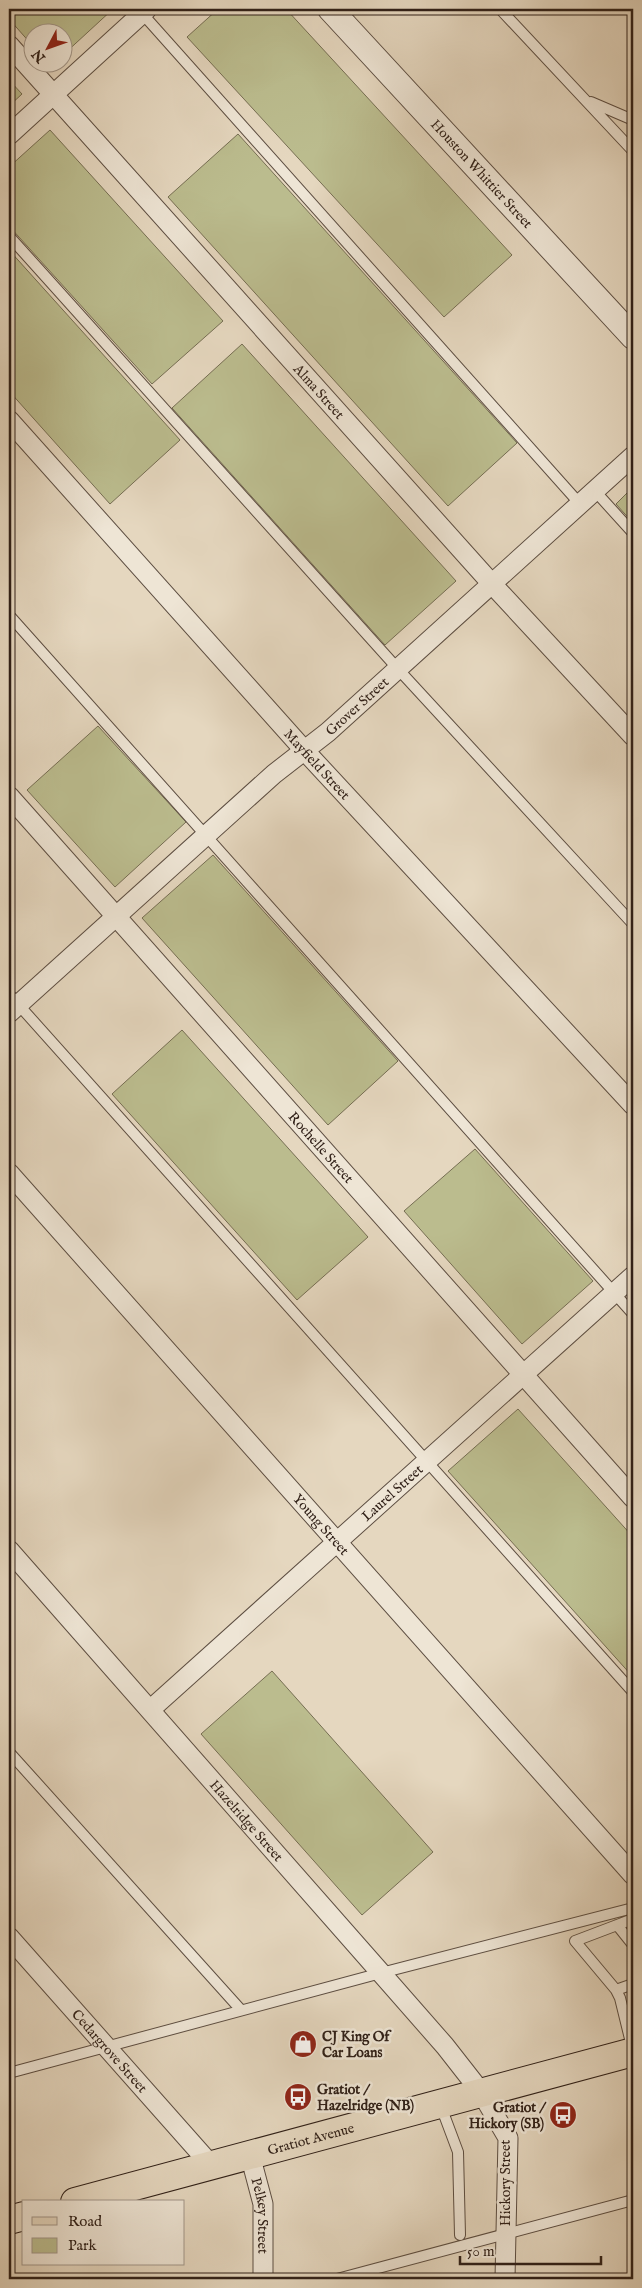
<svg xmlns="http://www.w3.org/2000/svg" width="642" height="2288" font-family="'IM FELL English',serif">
  <rect width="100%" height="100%" fill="#e5d7bf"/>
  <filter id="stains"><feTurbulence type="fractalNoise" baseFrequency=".004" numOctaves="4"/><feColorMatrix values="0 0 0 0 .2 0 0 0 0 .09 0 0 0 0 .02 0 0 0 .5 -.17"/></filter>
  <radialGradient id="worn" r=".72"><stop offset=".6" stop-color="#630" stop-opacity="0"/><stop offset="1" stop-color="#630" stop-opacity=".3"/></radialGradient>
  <path fill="#bbbc8e" stroke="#766e53" d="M9,9h104l-50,46 -1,-23h-30v13l-23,-26z
    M218,9h68l226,246 -68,62 -257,-280z
    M9,80l13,14 -13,12z
    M50,130l173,191 -71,63 -143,-158v-59z
    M238,134l279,309 -69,63 -280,-309z
    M9,250l171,190 -70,64 -101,-113z
    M242,344l214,237 -71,64 -213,-237z
    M633,487v36l-17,-19z
    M98,726l88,96 -71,65 -88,-97z
    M213,855l185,206 -70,64 -186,-207z
    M182,1030l186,207 -71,63 -185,-206z
    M475,1149l118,132 -71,63 -118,-133z
    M518,1409l115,128v140l-185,-206z
    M272,1671l161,181 -71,63 -161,-181z"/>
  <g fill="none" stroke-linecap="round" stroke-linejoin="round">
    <g stroke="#5d4e42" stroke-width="12">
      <path id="service" d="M500,9l133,142
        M140,11l440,493
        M591,102l42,18
        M9,236l389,433 235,255
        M595,491l38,42
        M9,615l624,699
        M9,994l624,698
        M9,1752l232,258
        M617,1925l16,20
        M616,1990l17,-6
        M633,2051l-13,-53 -4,-8 -41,-49 58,-22
        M9,2073l372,-100 252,-65
        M440,2104l18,48 2,83
        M337,2279l296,-79"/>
    </g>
    <g stroke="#5d4e42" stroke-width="21">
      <g id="minor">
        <path id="s1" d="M9,45l483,539 141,152"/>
        <path d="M9,135l138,-126"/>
        <path id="s2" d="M9,420l295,330 329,355"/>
        <path id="s3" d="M9,796l624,702"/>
        <path id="s4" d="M9,1013l265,-239 54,-42 305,-276"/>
        <path id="s5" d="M9,1173l624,702"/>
        <path id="s6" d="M9,1550l372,423 64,73 36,46 27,46 -3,141"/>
        <path id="s7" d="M151,1709l482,-433"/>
        <path id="s8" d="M9,1937l202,228"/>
        <path id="s9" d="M250,2155l13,49v75"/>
      </g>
    </g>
    <g stroke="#5d4e42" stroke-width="26">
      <g id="tertiary">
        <path id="s10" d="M330,9l303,328"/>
      </g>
    </g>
    <g stroke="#302018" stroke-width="30">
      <g id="primary">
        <path id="s11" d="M75,2202l558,-150"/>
        <path d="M9,2220l15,-4"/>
      </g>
    </g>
    <use href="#service" stroke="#eee5d5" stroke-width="10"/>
    <use href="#minor" stroke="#eee5d5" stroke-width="19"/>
    <use href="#tertiary" stroke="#eee5d5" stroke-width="24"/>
    <use href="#primary" stroke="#e5d7bf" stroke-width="28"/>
  </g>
  <defs>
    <g id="shop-disc" transform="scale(1.4375)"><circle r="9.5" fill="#8f2418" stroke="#eee5d5"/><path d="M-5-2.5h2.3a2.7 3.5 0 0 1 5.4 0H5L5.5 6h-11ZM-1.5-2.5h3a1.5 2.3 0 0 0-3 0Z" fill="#fff"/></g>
    <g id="bus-disc" transform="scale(1.4375)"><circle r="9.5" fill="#8f2418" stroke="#eee5d5"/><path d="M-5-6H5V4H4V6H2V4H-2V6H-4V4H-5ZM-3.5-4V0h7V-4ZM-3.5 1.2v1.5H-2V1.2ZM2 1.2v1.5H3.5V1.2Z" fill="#fff"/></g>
  </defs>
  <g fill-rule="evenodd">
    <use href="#shop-disc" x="303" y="2044"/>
    <use href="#bus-disc" x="298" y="2097"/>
    <use href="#bus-disc" x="563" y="2115"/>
  </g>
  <g text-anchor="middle" stroke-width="5" stroke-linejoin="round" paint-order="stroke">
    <g font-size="14" fill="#302018" stroke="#eee5d5">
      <text dy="5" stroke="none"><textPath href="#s10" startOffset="224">Houston Whittier Street</textPath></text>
      <text dy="5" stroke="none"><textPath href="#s1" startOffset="465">Alma Street</textPath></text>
      <text dy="5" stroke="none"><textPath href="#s4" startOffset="464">Grover Street</textPath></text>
      <text dy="5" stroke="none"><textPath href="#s2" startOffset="462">Mayfield Street</textPath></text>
      <text dy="5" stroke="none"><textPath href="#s3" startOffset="470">Rochelle Street</textPath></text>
      <text dy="5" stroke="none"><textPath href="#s7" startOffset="324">Laurel Street</textPath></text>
      <text dy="5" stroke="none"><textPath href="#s5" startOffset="470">Young Street</textPath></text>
      <text dy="5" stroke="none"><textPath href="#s6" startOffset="360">Hazelridge Street</textPath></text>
      <text dy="5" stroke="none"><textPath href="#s8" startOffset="152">Cedargrove Street</textPath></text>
      <text dy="5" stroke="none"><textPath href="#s11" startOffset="244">Gratiot Avenue</textPath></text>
      <text transform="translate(505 2183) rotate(-90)" y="5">Hickory Street</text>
      <text dy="5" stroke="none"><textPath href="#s9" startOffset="62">Pelkey Street</textPath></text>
    </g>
    <g font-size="14" font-weight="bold" fill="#302018" stroke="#eee5d5" text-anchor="start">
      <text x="322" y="2041">CJ King Of<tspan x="322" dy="16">Car Loans</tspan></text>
      <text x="317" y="2094">Gratiot /<tspan x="317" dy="16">Hazelridge (NB)</tspan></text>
      <text x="544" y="2112" text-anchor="end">Gratiot /<tspan x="544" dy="16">Hickory (SB)</tspan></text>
    </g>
  </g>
  <rect width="642" height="2288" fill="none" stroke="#e5d7bf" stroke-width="30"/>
  <rect x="10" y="10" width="622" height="2268" fill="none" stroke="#302018" stroke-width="2.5"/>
  <rect x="15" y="15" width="612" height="2258" fill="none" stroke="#302018"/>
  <rect x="22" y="2200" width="162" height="65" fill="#eee5d5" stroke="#a29689"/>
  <rect x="32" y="2217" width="25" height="8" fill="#e5d7bf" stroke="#a29689"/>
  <text x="68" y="2226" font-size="15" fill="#302018">Road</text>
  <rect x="32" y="2238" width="25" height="15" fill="#bbbc8e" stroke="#a29689"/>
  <text x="68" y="2250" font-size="15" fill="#302018">Park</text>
  <g transform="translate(48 48) rotate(229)"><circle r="24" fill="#eee5d5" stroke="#a29689"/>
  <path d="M0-4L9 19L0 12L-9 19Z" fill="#8f2418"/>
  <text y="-8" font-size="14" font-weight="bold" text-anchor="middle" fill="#302018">N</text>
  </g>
  <path d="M460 2256v8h141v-8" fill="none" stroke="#302018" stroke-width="2.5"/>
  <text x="467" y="2256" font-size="15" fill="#302018" stroke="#eee5d5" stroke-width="4" paint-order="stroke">50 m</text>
  <rect width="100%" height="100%" filter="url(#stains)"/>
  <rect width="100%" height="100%" fill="url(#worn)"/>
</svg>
